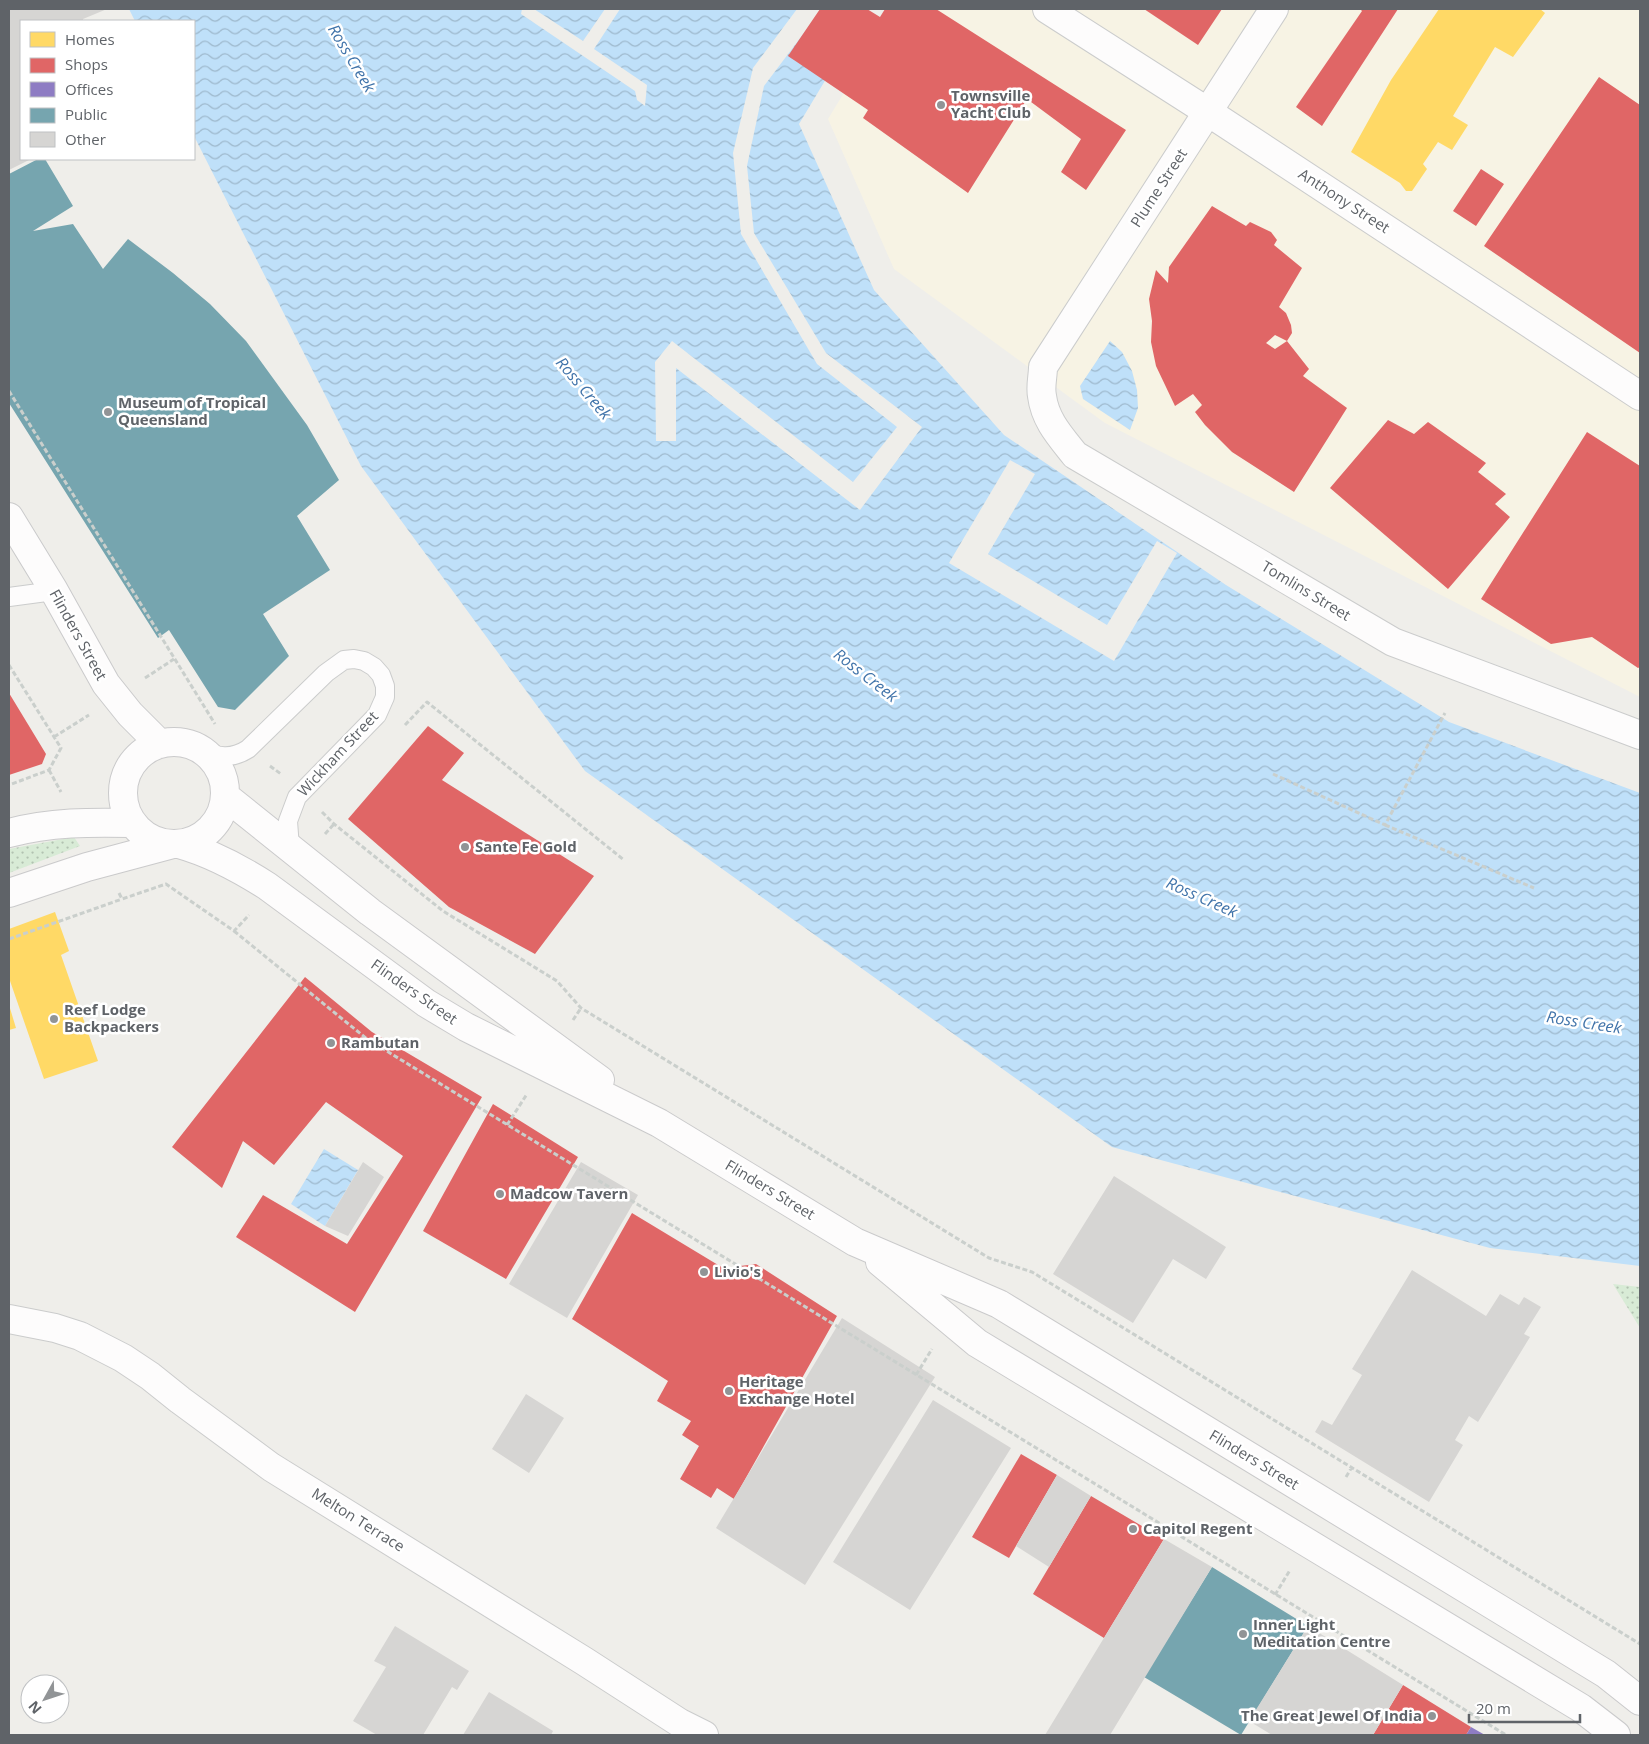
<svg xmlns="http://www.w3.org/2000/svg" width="1649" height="1744" font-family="'Open Sans',sans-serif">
  <defs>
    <pattern id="park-dots" width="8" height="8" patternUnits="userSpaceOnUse" patternTransform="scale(1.25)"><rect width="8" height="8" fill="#d8ebd6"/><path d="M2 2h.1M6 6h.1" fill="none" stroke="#b2c2b1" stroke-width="1.8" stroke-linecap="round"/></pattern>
    <pattern id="water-waves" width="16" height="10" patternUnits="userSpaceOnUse" patternTransform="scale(1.25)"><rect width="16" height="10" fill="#bfe0f9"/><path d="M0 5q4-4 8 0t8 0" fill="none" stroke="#9eb9cd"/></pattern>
  </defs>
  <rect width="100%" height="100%" fill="#efeeea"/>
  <path fill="#f7f3e4" d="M895,9h745v688l-535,-274 -211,-154 -66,-150z"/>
  <path fill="url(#park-dots)" d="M74,837l6,9 -71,27v-24z
    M1613,1284l27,3v41z"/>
  <path fill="url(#water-waves)" d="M129,9h739l-69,115 75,166 130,145 222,150 223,137 191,71v473l-150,-18 -378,-101 -527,-376 -224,-305 -167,-330v-115h-59z
    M1110,341l12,11 10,19 5,19 1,18 -8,22 -47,-31 -3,-13z
    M324,1149l34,21 -33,56 -34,-22z"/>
  <path fill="#efeeea" d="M522,9h12l49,32 22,-32h15l-26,40 53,36 -2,21 -8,-6 -2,-9 -114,-77z
    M797,9h25l-58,77 -17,80 7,67 72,120 96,74 -62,83 -184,-142v73h-20l-1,-79 17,-21 181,141 44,-55 -80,-63 -76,-130 -8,-81 20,-85z
    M1010,460l25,14 -47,80 119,71 50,-84 20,12 -63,108 -165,-98z"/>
  <path fill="#ffd966" d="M1439,9h101l5,4 -32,44 -18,-10 -42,69 15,9 -16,25 -14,-8 -15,22 4,5 -15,22h-6l-6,-8 -49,-31 40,-72z
    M55,912l14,39 -8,4 37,106 -54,18 -35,-101v-49z
    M9,1005l7,23 -7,2z"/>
  <path fill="#e06666" d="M820,9h47l13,8 5,-8h51l190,121 -40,60 -25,-18 20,-33 -54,-40 -59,94 -105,-75 5,-8 -80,-54z
    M1144,9h78l-24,36z
    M1360,9h38l-76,117 -26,-19 66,-96z
    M1599,77l41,28v248l-156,-107z
    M1481,169l23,15 -28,42 -23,-15z
    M1212,206l34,20 4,-4 21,10 6,8 -3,5 28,23 -23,39 7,6 5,12 1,8 -5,8 -12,-6 -9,8 9,6 12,-8 22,28 -6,7 44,32 -53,84 -62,-40 -27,-27 -10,-13 7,-7 -9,-11 -18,12 -19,-40 -5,-24 1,-21 -3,-22 7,-29 12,13 1,-16z
    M1388,420l26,14 14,-12 58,41 -8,9 28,22 -11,10 15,13 -62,72 -118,-101z
    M1587,432l53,34v201l-2,1 -46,-31 -41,7 -70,-45z
    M9,693l37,61 -4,10 -33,11z
    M428,726l36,27 -22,27 152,96 -59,78 -86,-47 -101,-88z
    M305,977l67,55 110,65 -127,215 -119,-75 27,-42 84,49 56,-88 -77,-54 -52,63 -31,-24 -21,47 -50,-41z
    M493,1104l85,53 -72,122 -83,-48z
    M632,1213l101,61 7,-8 16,-2 81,52 -103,183 -17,-11 -6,10 -31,-19 19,-33 -17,-11 9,-14 -34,-20 11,-20 -96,-62z
    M1021,1454l36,21 -48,83 -37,-21z
    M1091,1496l73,43 -60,99 -71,-44z
    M1403,1685l68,42 -5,8h-93z"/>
  <path fill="#8e7cc3" d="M1471,1727l14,8h-19z"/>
  <path fill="#76a5af" d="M38,159h7l28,47 -40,25 40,-7 30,45 25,-30 45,34 37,31 36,37 61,84 32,55 -42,36 33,54 -67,44 26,42 -54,54 -17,-3 -49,-77 -11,8 -149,-235v-229z
    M1212,1567l96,59 -67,109 -97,-58z"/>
  <path fill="#d6d5d3" d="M9,9h98l-24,10v2h-62v138h10l-22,11z
    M363,1162l21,15 -36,59 -23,-10z
    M581,1162l57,33 -71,123 -58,-34z
    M1114,1176l112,71 -20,32 -33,-20 -40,64 -80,-49z
    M1412,1270l74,46 14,-22 19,11 5,-8 17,10 -17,27 6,3 -52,85 -9,-6 -14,24 8,5 -34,57 -114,-70 7,-12 10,5 30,-50 -10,-6z
    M842,1318l93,59 -130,208 -89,-57z
    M526,1394l38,24 -35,55 -37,-24z
    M933,1400l78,48 -101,162 -77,-48z
    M1057,1475l34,21 -42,71 -33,-21z
    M1164,1539l48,28 -102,168h-65z
    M395,1626l74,45 -12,19 -5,-3 -29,48h-46l-24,-14 33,-54 -12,-6z
    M1308,1626l95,59 -30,50h-101l-23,-14z
    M489,1692l64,39 -2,4h-88z"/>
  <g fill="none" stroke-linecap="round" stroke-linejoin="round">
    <g stroke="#cbcccc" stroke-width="20">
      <path id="lane" d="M9,597l45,-6
        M200,750c18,7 31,10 48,-1l78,-76 18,-13 10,-1 10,2 10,6 7,8 4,11v11l-8,18 -80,82 -9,24 2,27"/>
    </g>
    <g stroke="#cbcccc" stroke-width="30">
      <path id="street" d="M1047,9l161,103 432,284
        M1274,9l-231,358c0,9 -3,20 -1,29 3,24 18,40 33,59l318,187 247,93
        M9,1319l46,9 25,8 43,22 27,18 30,24 91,67 313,194 96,62 24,12"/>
    </g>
    <g stroke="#cacacb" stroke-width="30">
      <path id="secondary" d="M9,517l44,72 53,95 24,30 30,30
        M123 793a51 51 0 1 1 102 0a51 51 0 1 1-102 0Z
        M225,796l145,116 230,168
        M9,833c41,-11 82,-11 124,-10
        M179,844c32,9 60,24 88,42l159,117 40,24 193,96 196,119 144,62 607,370 34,27
        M9,893l78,-26 86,-23
        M880,1262l97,81 604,365 35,27"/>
    </g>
    <path stroke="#cacfcc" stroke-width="3" stroke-dasharray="5 2.5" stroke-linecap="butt" d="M9,391l206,333
      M9,665l52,83 -12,22 -40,15
      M145,678l29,-19
      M405,725l22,-23 197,158
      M54,737l35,-22
      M270,766l11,8
      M49,770l12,22
      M1273,774l112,51 60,-112
      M322,812l12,12 109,87 114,70 24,27 408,250 43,14 608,372
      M1385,825l149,63
      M325,834l9,-10
      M119,893l3,6 44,-15 68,47 15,-16
      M234,931l133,108 1139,696
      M9,939l113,-40
      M573,1020l8,-12
      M507,1125l20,-31
      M916,1375l16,-26
      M1346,1477l6,-10
      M1275,1595l15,-25"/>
    <use href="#lane" stroke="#fdfcfc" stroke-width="18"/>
    <use href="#street" stroke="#fdfcfc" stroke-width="28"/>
    <use href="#secondary" stroke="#fdfcfc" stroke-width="28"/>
  </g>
  <g fill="#919496" stroke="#fff" stroke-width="2">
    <circle cx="941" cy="105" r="5"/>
    <circle cx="108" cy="412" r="5"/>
    <circle cx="465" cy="847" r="5"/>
    <circle cx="54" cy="1019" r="5"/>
    <circle cx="331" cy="1043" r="5"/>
    <circle cx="500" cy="1194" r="5"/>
    <circle cx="704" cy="1272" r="5"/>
    <circle cx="729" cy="1391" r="5"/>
    <circle cx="1133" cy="1529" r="5"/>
    <circle cx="1243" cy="1634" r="5"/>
    <circle cx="1432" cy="1716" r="5"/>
  </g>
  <g text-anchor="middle" stroke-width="5" stroke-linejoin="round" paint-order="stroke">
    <g font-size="15" font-weight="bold" fill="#5f6368" stroke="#fff" text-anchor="start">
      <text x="951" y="101">Townsville<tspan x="951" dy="17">Yacht Club</tspan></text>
      <text x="118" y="408">Museum of Tropical<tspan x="118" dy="17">Queensland</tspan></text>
      <text x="475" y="852">Sante Fe Gold</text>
      <text x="64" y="1015">Reef Lodge<tspan x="64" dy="17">Backpackers</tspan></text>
      <text x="341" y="1048">Rambutan</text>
      <text x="510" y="1199">Madcow Tavern</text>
      <text x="714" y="1277">Livio's</text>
      <text x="739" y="1387">Heritage<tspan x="739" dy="17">Exchange Hotel</tspan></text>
      <text x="1143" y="1534">Capitol Regent</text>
      <text x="1253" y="1630">Inner Light<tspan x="1253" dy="17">Meditation Centre</tspan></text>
      <text x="1422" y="1721" text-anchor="end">The Great Jewel Of India</text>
    </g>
    <g font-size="15" fill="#5f6368" stroke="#fff">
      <text transform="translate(1159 188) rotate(-57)" y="5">Plume Street</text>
      <text transform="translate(1344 201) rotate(33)" y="5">Anthony Street</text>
      <text transform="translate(1306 591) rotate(31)" y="5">Tomlins Street</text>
      <text transform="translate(78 635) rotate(61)" y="5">Flinders Street</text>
      <text transform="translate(338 754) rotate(-47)" y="5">Wickham Street</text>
      <text transform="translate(414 992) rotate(35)" y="5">Flinders Street</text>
      <text transform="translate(770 1190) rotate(31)" y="5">Flinders Street</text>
      <text transform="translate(1254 1460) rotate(31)" y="5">Flinders Street</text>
      <text transform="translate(358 1520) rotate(32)" y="5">Melton Terrace</text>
    </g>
    <g font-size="16" font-style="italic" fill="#4174aa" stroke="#fff">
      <text transform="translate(352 58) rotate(59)" y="6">Ross Creek</text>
      <text transform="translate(584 388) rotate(50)" y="6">Ross Creek</text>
      <text transform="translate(866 675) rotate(38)" y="6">Ross Creek</text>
      <text transform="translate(1202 897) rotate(24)" y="6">Ross Creek</text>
      <text transform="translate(1584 1022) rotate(9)" y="6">Ross Creek</text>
    </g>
  </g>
  <rect width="1649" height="1744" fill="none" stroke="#5f6368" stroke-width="20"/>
  <rect x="20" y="20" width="175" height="140" fill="#ffffff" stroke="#bfc1c3"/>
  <rect x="30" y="32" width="25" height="15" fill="#ffd966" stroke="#bfc1c3"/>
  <text x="65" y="45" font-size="15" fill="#5f6368">Homes</text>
  <rect x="30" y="58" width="25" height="15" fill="#e06666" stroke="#bfc1c3"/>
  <text x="65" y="70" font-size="15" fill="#5f6368">Shops</text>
  <rect x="30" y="82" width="25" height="15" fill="#8e7cc3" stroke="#bfc1c3"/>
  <text x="65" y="95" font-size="15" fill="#5f6368">Offices</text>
  <rect x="30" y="108" width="25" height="15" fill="#76a5af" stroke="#bfc1c3"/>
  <text x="65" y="120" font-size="15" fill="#5f6368">Public</text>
  <rect x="30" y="132" width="25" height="15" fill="#d6d5d3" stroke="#bfc1c3"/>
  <text x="65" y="145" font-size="15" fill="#5f6368">Other</text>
  <g transform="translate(45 1699) rotate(230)"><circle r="24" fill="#ffffff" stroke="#bfc1c3"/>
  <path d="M0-4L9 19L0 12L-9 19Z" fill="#919496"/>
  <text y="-8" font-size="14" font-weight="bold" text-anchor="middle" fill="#5f6368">N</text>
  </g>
  <path d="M1469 1714v8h111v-8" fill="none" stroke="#5f6368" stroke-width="2.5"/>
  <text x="1476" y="1714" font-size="15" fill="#5f6368" stroke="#ffffff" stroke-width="4" paint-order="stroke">20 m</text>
</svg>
